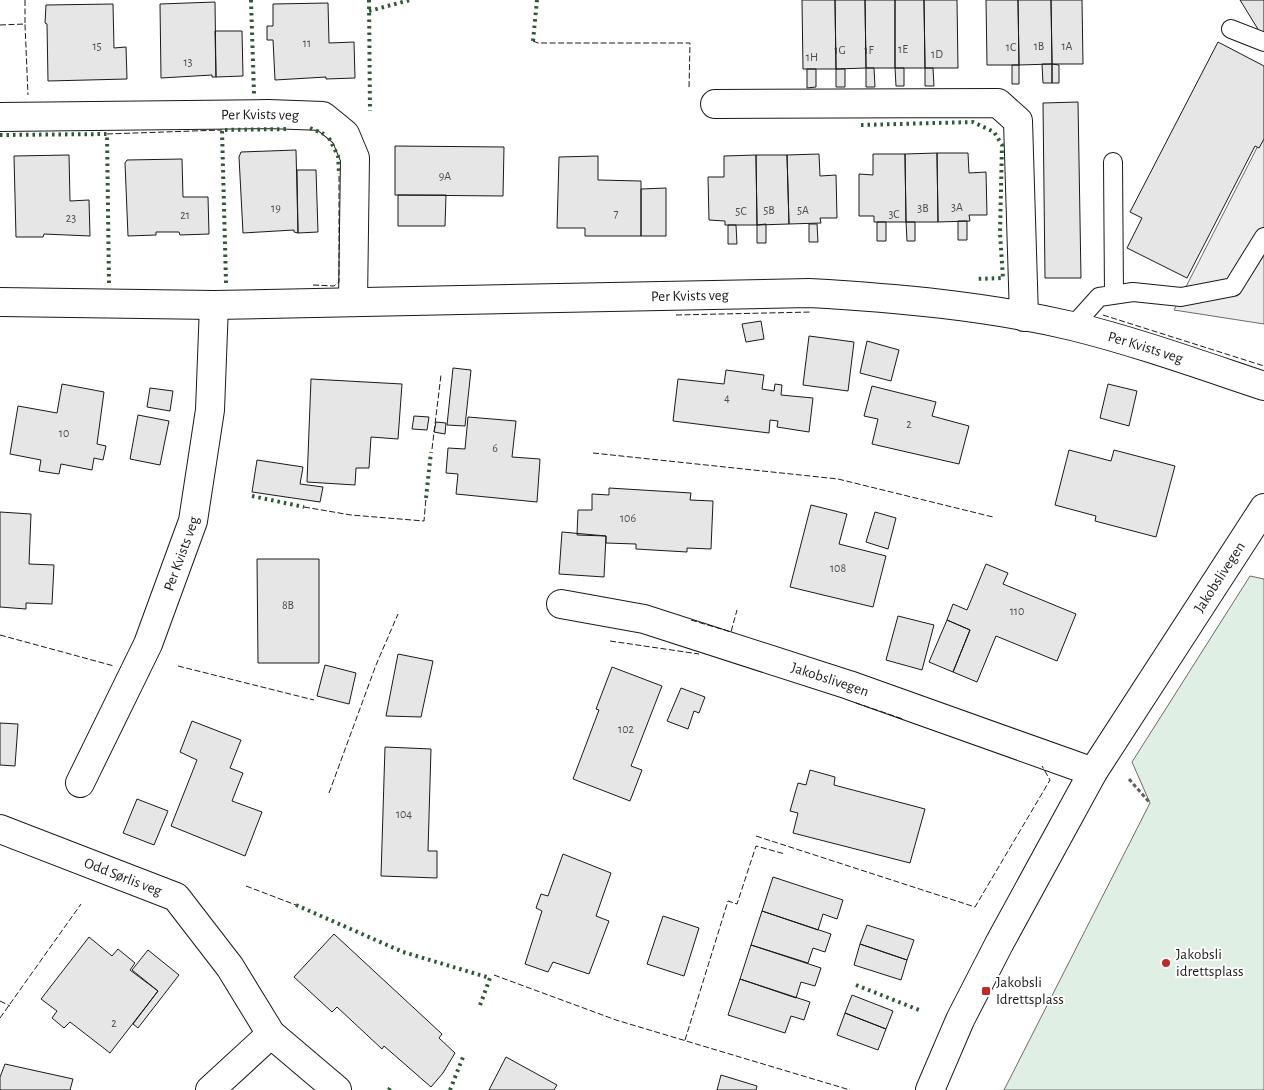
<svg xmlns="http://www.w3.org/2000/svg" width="1264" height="1090" font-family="'Alegreya Sans',sans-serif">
  <rect width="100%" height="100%" fill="#fff"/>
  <path fill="#e0efe3" stroke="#6a6a6a" d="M1250,576l14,3v511h-260l146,-287 -18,-41z"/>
  <path fill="#ededed" stroke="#6a6a6a" d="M1264,134v190l-90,-14 18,-35z"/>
  <path fill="#e6e6e6" stroke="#1a1a1a" d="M802,0h33l1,69h-33z
    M835,0h30l1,68 -30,1z
    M865,0h30v68h-29z
    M895,0h29l1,68h-30z
    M924,0h33l1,68h-33z
    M986,0h32l1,65h-32z
    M1018,0h33l1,64 -33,1z
    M1051,0h31l1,64h-31z
    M1240,0h24v39z
    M215,2l1,75h-4v-2l-51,3 -1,-74z
    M328,3l1,40 25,-1 1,36 -29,1v-2l-51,3 -2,-40h-6v-14h6v-22z
    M113,4l1,44 12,-1 1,32 -79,2 -1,-57 -2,-1 1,-18z
    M215,31h27l1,45 -27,1z
    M1218,42l46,24v73l-5,9 -4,-2 -68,132 -60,-30 15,-30 -12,-6z
    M1042,64h10v19h-9z
    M1052,64l7,1v18h-7z
    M1012,65h7v19h-7z
    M866,68h8l1,19h-9z
    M895,68h9v18h-8z
    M925,68h8l1,18h-9z
    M807,69h9v18l-9,1z
    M836,69h9v18h-9z
    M1078,102l3,176h-36l-2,-175z
    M395,146l109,1 -1,49 -108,-1z
    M296,150l2,83 -4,-1v-2l-51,3 -4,-76 2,-5z
    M937,153l1,69h-32l-1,-68z
    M937,153h31l1,20 17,-1 1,43h-18l1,6 -32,1z
    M819,154l1,22 16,-1 1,43h-17l1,5 -32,1 -2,-69z
    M873,154h32l1,68h-32v-6h-15v-42l14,1z
    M69,155l1,46 19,-1 1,36 -46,-2 -1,3h-27l-2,-81z
    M756,155h31l2,69 -32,1z
    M756,155l1,70h-32v-4l-16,-1 -1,-43h16v-21z
    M598,156v24l43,1v55h-56v-8h-28l2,-71z
    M182,159l1,38h25l1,37 -29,1 -1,-3h-23v3l-28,1 -3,-73 2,-3z
    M297,170h19l2,62 -20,1z
    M666,188v48h-25v-47z
    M398,195h48l-1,31h-47z
    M958,221h9v19h-9z
    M877,222h9v19h-9z
    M906,222h9v19h-8z
    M766,224v19h-9v-18z
    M809,224h8l1,18h-9z
    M728,225h8l1,19h-9z
    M761,321l3,18 -18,3 -4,-18z
    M809,336l45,6 -6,49 -45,-6z
    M867,341l32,9 -8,31 -31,-8z
    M453,368l18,2 -6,56 -18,-1z
    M726,370l38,5 -2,14 12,2 1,-7 7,1 -1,10 32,3 -4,34 -32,-5 1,-6 -8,-1 -1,13 -96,-12 5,-42 46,5z
    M311,379l91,5 -4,55 -27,-2 -2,31h-13l-1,17 -48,-3z
    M62,384l42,8 -7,52 9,2 -3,14 -9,-2 -2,12 -31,-6 -2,10 -20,-3 2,-11 -31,-6 8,-48 39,7z
    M1108,384l29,7 -8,35 -29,-8z
    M872,386l64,16 -4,14 37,10 -10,38 -87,-20 6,-25 -14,-3z
    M150,388l23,3 -3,20 -23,-4z
    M138,415l31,6 -9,44 -30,-6z
    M414,416l15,1 -2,13 -15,-1z
    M468,417l48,4 -4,36 28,2 -3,43 -81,-8 2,-20 -12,-1 2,-25 17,1z
    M436,422l10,1 -1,11 -11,-2z
    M1069,450l42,11 3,-11 61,16 -19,71 -61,-16 1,-5 -41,-11z
    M257,460l46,7 -3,17 23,3 -3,15 -68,-10z
    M609,488l82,5 -1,7 23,1 -2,48 -24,-1v4l-51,-3v-5l-30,-1v-7l-29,-1 1,-25h14v-16l17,1z
    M811,505l36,9 -8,30 47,12 -13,51 -83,-20z
    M0,512l31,2 -2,50 25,1 -2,39 -26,-1v6l-26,-2z
    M875,512l21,6 -8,31 -22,-7z
    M562,532l44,4 -2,41 -45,-3z
    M257,559h62v104h-61z
    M986,564l22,9 -5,11 73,30 -19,47 -61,-25 -19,46 -24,-10 17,-42 -23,-10 6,-16 14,6z
    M898,616l36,9 -12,45 -36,-10z
    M947,620l23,10 -17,42 -24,-10z
    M398,654l35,7 -12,56 -35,-1z
    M325,665l31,8 -7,31 -32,-8z
    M612,667l50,19 -31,80 11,4 -12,31 -57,-22 26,-69 -3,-1z
    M681,688l24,9 -6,16 -5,-2 -6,18 -21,-8z
    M192,721l49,19 -11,28 13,5 -11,28 30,11 -17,44 -74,-30 26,-66 -17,-8z
    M0,723l18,1 -3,42 -15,-1z
    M385,747l46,2 -3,102h9v27l-56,-2z
    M810,770l25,7 -1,8 91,24 -15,54 -117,-30 5,-20 -8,-2 8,-28 8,2z
    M137,799l31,12 -14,34 -31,-12z
    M563,854l48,19 -15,43 13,5 -20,53 -36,-12 -5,10 -23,-8 17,-53 -6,-3 5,-14 7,2z
    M773,877l70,23 -6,19 -14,-5 -5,16 -56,-19z
    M762,911l69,23 -6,18 -12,-4 -5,15 -57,-18z
    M663,916l36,12 -15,48 -37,-12z
    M867,925l47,15 -7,20 -47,-16z
    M334,934l108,100 -3,4 16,15 -12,20 -12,14 -47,-41 -2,3 -45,-42 -5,5 -38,-35z
    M89,937l23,19 6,-7 17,14 -5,7 28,21 -48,62 -40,-31 -6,6 -12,-10 5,-7 -16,-12z
    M860,944l47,16 -6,20 -47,-15z
    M751,945l70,23 -6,18 -14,-4 -5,16 -56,-19z
    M148,950l31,25 -41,53 -5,-4 25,-33 -26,-21z
    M740,979l70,23 -6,18 -13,-4 -6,17 -57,-18z
    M852,995l41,16 -7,18 -41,-16z
    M845,1013l41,16 -8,21 -41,-15z
    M506,1057l51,28 -3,5h-65z
    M5,1064l68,15 -3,11h-70v-13z
    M721,1075l36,11 -1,4h-39z"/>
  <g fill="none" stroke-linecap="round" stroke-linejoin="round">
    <g stroke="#1a1a1a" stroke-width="20">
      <path id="service" d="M1231,29l33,13
        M1113,162l1,132
        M1073,326l26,-29 34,-5 48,5 52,-10 31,-50"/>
    </g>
    <g stroke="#1a1a1a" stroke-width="30">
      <g id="minor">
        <path d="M715,104l283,-1 20,18 6,196"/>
        <path id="s1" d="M0,117l268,-3 55,2 22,18 10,24 -2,144"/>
        <path id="s2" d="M0,302l214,3 595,-12c89,5 177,13 263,33 65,16 129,39 192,60"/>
        <path id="s3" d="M561,604l83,15 205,66 244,87"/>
        <path id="s4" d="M80,783l68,-139 45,-123 17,-111 4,-105"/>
        <path id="s5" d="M0,829l176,68 54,70 41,67 66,56"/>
        <path d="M210,1090l61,-56"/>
      </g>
    </g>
    <g stroke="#1a1a1a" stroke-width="30">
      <g id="tertiary">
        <path id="s6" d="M930,1090l30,-70 39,-76 94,-172 171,-264"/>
      </g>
    </g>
    <path stroke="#5f5f5f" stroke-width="3" stroke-dasharray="4 2.5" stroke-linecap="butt" d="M1129,779l21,24"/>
    <use href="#service" stroke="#fff" stroke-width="18"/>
    <use href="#minor" stroke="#fff" stroke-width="28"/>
    <use href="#tertiary" stroke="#fff" stroke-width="28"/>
    <path stroke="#2b5a34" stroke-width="4" stroke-dasharray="2.5 4" stroke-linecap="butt" d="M251,0l3,94
      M369,0l1,111
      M369,11l41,-11
      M533,41l4,-41
      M861,125l112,-3 21,10 8,13 -2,88 3,45 -28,1
      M310,128l14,6
      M0,135l107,-1 2,151
      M329,138l9,18 1,17
      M226,283l-4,-153 66,-1
      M252,496l52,11
      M426,498l5,-46
      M296,905l107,47 87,26 -11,30
      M856,985l63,25
      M389,1090l1,-2
      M450,1090l13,-33"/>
    <path stroke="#1a1a1a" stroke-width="1" stroke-dasharray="6 2.5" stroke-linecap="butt" d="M25,0v24
      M0,25l25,-1 3,71
      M533,41l5,2h152l-1,46
      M107,134l115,-4
      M313,285l21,1 5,-4v-109
      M676,315l136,-3
      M1103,315l161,51
      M432,449l9,-74
      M593,453l245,26 155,38
      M304,507l47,8 73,6 2,-23
      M691,620l40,12 6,-22
      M0,635l114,31
      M610,641l89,13
      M178,666l136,34
      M856,703l47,16
      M329,793l47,-128 22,-51
      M756,836l219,71 75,-127 -8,-14
      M246,886l50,19
      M494,975l122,45 234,70
      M0,1001l10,5
      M0,1018l81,-114
      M685,1040l43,-139 9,3 19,-58 29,8"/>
  </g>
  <g fill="#c62828" stroke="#fff" stroke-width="2">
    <circle cx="1166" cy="963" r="5"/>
    <rect x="981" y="986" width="10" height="10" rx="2.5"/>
  </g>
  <g text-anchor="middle" stroke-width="4" stroke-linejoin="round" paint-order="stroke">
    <g font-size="12" fill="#4d4d4d">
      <text x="307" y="47">11</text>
      <text x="97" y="50">15</text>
      <text x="1039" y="50">1B</text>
      <text x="1067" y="50">1A</text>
      <text x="1011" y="51">1C</text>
      <text x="903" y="53">1E</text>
      <text x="840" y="54">1G</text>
      <text x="869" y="54">1F</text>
      <text x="937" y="58">1D</text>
      <text x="812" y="61">1H</text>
      <text x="188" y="66">13</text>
      <text x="445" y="180">9A</text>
      <text x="957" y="211">3A</text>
      <text x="276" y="212">19</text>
      <text x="923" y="212">3B</text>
      <text x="769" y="214">5B</text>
      <text x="803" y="214">5A</text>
      <text x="741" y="215">5C</text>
      <text x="616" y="217">7</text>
      <text x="894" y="218">3C</text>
      <text x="185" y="219">21</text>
      <text x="71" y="222">23</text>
      <text x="727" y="402">4</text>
      <text x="909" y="428">2</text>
      <text x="64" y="437">10</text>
      <text x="495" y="452">6</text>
      <text x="628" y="522">106</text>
      <text x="838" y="572">108</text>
      <text x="288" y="609">8B</text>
      <text x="1017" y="615">110</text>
      <text x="626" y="733">102</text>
      <text x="404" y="818">104</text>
      <text x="114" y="1027">2</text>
    </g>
    <g font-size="15" fill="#1a1a1a" stroke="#fff">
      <text dy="5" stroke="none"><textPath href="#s1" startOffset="260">Per Kvists veg</textPath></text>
      <text dy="5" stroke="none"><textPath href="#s2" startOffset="690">Per Kvists veg</textPath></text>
      <text dy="5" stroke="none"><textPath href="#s2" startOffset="1151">Per Kvists veg</textPath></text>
      <text dy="5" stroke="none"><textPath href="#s4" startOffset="251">Per Kvists veg</textPath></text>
      <text dy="5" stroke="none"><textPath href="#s6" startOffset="590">Jakobslivegen</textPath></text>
      <text dy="5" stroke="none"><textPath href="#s3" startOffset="280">Jakobslivegen</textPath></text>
      <text dy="5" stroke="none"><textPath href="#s5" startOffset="132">Odd Sørlis veg</textPath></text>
    </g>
    <g font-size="15" fill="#1a1a1a" stroke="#fff" text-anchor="start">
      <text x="1176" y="959">Jakobsli<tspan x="1176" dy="17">idrettsplass</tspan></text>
      <text x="996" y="987">Jakobsli<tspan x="996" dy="17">Idrettsplass</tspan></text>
    </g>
  </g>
</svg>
